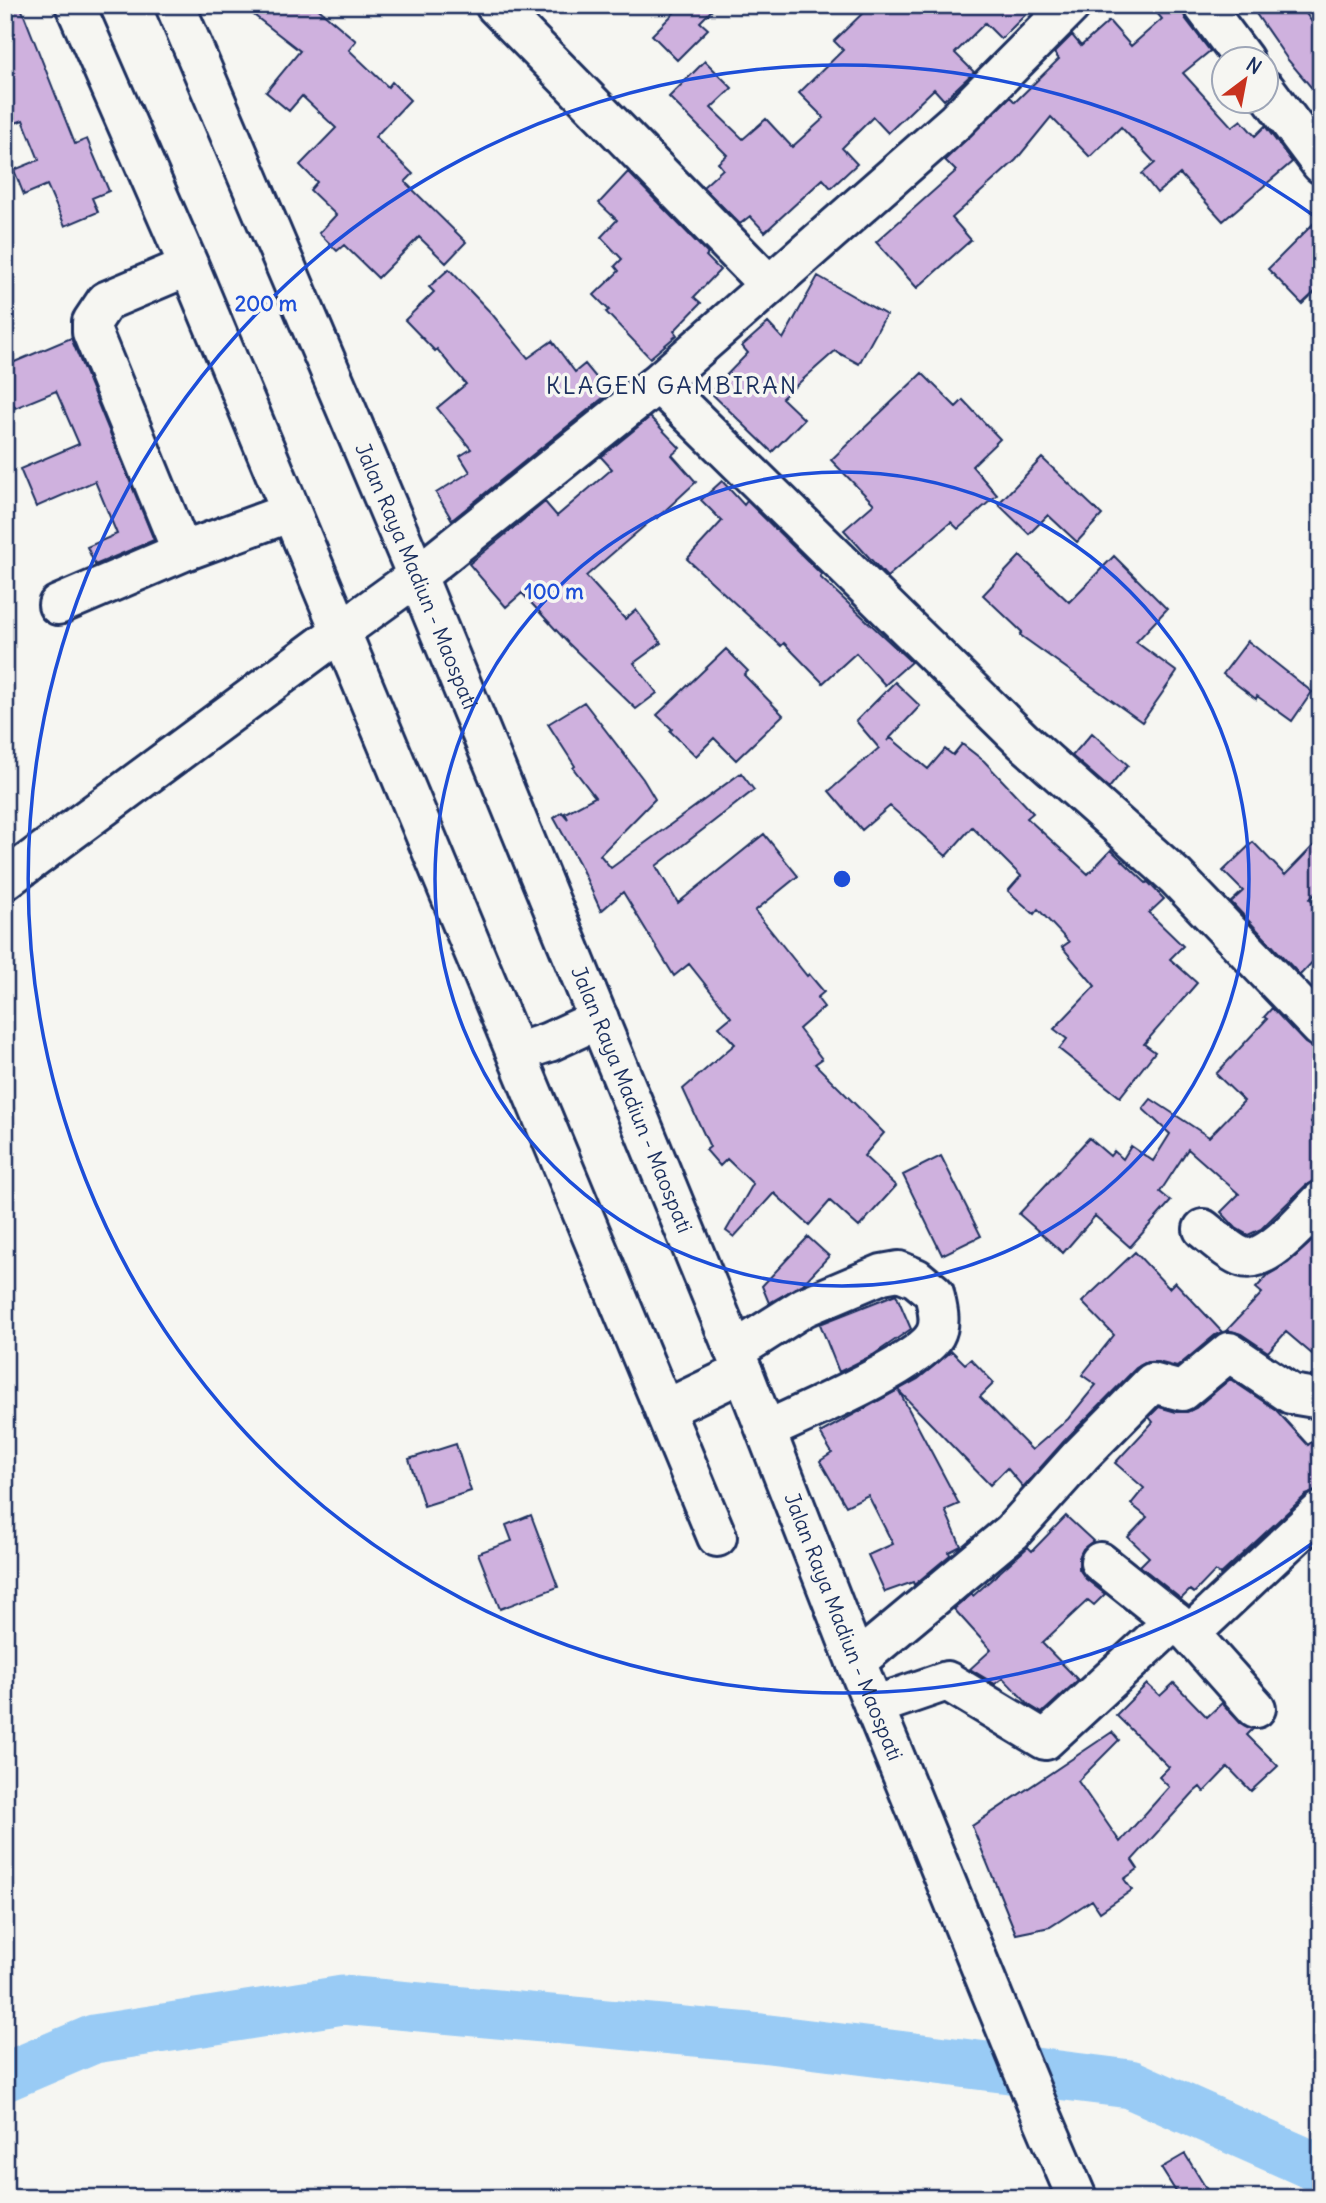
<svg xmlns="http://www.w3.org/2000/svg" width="1326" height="2203" font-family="Delius,sans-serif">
  <rect width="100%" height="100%" fill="#f6f6f2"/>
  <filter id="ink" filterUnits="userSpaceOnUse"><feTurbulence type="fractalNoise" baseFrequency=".0143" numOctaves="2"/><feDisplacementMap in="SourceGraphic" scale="14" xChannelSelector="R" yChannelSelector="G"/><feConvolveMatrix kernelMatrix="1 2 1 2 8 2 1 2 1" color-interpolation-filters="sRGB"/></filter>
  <g filter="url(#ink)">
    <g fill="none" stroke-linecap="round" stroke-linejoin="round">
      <path stroke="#99cbf5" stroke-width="49" d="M5,2077l89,-38 249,-39 418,38 369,46 191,85"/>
    </g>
    <path fill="#cfb1de" stroke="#1b2f5e" stroke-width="2" d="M5,5h15l55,139 12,-5 22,52 -17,7 6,14 -33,14 -18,-41 -23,10 -10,-25 25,-10 -16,-40 -18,7v-29l7,-2 -7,-19z
      M241,5h73l42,36 -7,9 39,37 4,-5 18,18 -35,37 38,37 -8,8 61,60 -20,21 -27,-26 -41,41 -34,-33 -7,6 -18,-18 17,-18 -26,-25 7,-8 -17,-17 36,-37 -34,-32 -13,15 -23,-19 34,-41z
      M682,5h35l-17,17 8,7 -31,31 -25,-25z
      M871,5h164l-34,34 -16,-16 -30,30 19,19 -30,28 -10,-11 -46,44 -15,-16 -31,31 15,16 -26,24 -8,-9 -58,53 -15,-16 -10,8 -37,-37 20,-18 -5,-6 9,-8 -58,-58 36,-36 27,27 -21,20 32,31 23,-20 26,28 32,-29 -25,-25 44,-43 -9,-9z
      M1150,5h32l3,13 25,33 -27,22 49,54 9,-7 14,16 10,-10 27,36 -69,59 -43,-47 -23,19 -15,-19 13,-11 -34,-36 -31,30 -39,-40 -35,43 -64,58 19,22 -54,48 -41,-46 80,-71 -11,-11 65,-63 5,5 44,-43 -5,-6 18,-18 9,11 28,-25 22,25 31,-27z
      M1250,5h50l21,30v64l-33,-39z
      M628,172l80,82 -2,2 14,14 -26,27 7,6 -27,28 3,4 -27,23 -44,-46 3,-2 -15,-15 25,-24 -4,-5 7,-7 -21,-22 16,-17 -18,-17z
      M1321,216v70l-19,18 -34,-35z
      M449,269l43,45 36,44 24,-17 23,31 10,-8 24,29 -157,127 -16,-27 34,-21 -10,-16 11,-7 -34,-41 29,-24 -29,-35 -2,2 -30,-31 29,-28 -5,-5z
      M818,276l68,39 -27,49 -24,-13 -53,47 22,21 -32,33 -62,-60 38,-39 -6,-7 26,-23 15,16z
      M71,338l83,202 -59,25 -8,-18 30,-13 -22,-53 -59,26 -16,-38 59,-25 -23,-53 -41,17 -10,-23v-19z
      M922,373l34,34 7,-7 37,39 -28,27 25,29 -39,34 -7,-7 -64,55 -43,-47 30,-26 -43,-44z
      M650,417l30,31 -8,7 24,27 -39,36 -1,-2 -70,60 39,43 11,-9 25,33 -27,20 23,30 -21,16 -68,-66 -46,-50 -16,14 -37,-43 76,-62 12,14 55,-47 -11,-12z
      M1042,458l60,57 -25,27 -29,-27 -19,19 -31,-30z
      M722,481l22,24 3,-4 75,74 -2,2 91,85 -26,23 -29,-32 -33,30 -39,-40 -3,3 -94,-87 35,-38 -21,-21z
      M1020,556l49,46 45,-46 53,53 -31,33 41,30 -35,50 -122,-87 2,-3 -39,-37z
      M1248,641l64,51 -20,29 -35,-25 -1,3 -33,-25z
      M726,649l22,22 -4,4 39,40 -47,45 -22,-22 -18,18 -26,-25 2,-2 -15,-14z
      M895,682l25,24 -33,35 4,-3 37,31 17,-20 8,6 9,-11 22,17 49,52 -6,5 61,56 23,-24 35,33 2,-1 16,17 -15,14 34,33 -13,13 27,24 -53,61 11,8 -35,45 -61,-48 8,-10 -13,-10 41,-43 -33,-39 7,-5 -31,-33 -4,5 -26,-23 13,-15 -49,-49 -26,29 -56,-50 -28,24 -33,-39 50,-43 -23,-27z
      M584,702l59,77 12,20 -55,56 11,13 130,-95 13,17 -98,76 22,37 86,-69 34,42 -43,35 52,65 2,-2 15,18 -7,6 7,9 -25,22 23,30 -7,5 69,69 -20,23 32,30 -37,41 -29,-26 -21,24 -35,-32 -40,44 -8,-6 27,-47 -26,-25 -7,7 -14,-16 4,-3 -27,-58 52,-45 -16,-17 12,-10 -42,-53 -15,12 -51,-84 -22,19 -22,-48 -25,-45 8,-6 6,7 -3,-6 30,-16 -22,-29 2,-2 -27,-42z
      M1092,733l36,32 -19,23 -37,-32z
      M1321,838v50l-11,11 11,9v45l-21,22 -69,-73 12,-11 -20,-20 30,-29 32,33z
      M1272,1008l33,35 16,10v57l-10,12 10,9v49h-7l-9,6 -44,43 -13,6 -12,-7 -15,-16 18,-18 -51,-45 -28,43 11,9 -41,46 -35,-31 -32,37 -44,-39 70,-76 21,18 4,-5 9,8 8,-13 22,15 17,-27 -27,-25 8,-10 58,38 35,-36 -28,-27 51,-55 -3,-2z
      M941,1156l40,80 -39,19 -39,-80z
      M1321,1233v109l-9,12 -26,-22 -18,20 -27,-18 -14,-4 35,-37 -6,-5 12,-13 20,-12z
      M808,1237l21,19 -26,28 -34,19 -7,-17z
      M1135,1252l34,36 6,-6 47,50 -7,3 -38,32 -19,-5h-11l-11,6 -71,72 -42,47 -16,-19 -17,17 -91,-94 60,113 -14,6 16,36 -12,6 1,3 -36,30 -1,-3 -28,10 -17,-37 25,-11 -25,-49 -22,11 -26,-45 12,-8 -12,-20 98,-54 34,-28 13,13 6,-5 23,24 -14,14 52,53 36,-31 28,-34 -14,-10 32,-40 -32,-33z
      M896,1294l15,35 -38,26 -34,17 -19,-48z
      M1230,1379l46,31 32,35 13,-11v56l-15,5 -86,80 -5,-4 -21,22 -4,-3 -9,9 -41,-33 9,-9 -21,-20 19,-20 -16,-13 13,-16 -29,-25 38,-41 -4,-5 10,-10 17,5h11l9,-4z
      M456,1444l15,47 -47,15 -15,-47z
      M531,1515l27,72 -58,22 -22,-56 34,-12 -6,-16z
      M1066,1516l27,25 -10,8 -4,9v11l7,10 19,15 -11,11 -6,-5 -46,43 36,37 -36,33 -13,-8 -26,-27 -8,6 -25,-15 21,-19 -37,-41 18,-15 1,2 55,-49 4,4z
      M1174,1683l33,34 15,-14 18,20 13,6 -6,6 31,31 -27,25 -23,-24 -24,25 -4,-5 -6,5 -62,68 6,9 -14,10 8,11 -32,22 -8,-12 -42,27 -34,7 -44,-108 140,-94 7,8 -41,41 42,61 49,-55 -10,-10 10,-10 -53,-52 31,-31 13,12z
      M1185,2154l27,44h-32l-19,-30z"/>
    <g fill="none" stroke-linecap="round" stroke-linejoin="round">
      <g stroke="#1b2f5e" stroke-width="44">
        <path id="minor" d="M75,5l114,261 528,1271
          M495,5l274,280
          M1203,5l41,55
          M1266,90l55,74
          M658,383l365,358 153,136 145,151
          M182,552l-90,-220v-10l14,-21 83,-35
          M417,576l241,-193 298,-262 115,-116
          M58,605l124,-53 109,-40
          M5,880l336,-249
          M516,1053l33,-11 50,-23
          M1203,1229c10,8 29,25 40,28 23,8 64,-42 78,-56
          M735,1351l69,-44 78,-33 17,-3 17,7 18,15c3,14 8,29 1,42 -16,29 -134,79 -168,95
          M664,1410l79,-38
          M1100,1562l90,72 131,-123
          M1190,1634l66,74
          M856,1662l156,-130 69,-77 71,-72 30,8 47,-39 62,42 30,5
          M874,1706l73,-25 98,59 129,-119"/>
      </g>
      <g stroke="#1b2f5e" stroke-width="44">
        <g id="highway">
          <path id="s1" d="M175,5l242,571 326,796 113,290 180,440 41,96"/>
          <path d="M341,631l76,-55"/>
        </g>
      </g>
      <use href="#minor" stroke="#f6f6f2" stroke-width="38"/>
      <use href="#highway" stroke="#f6f6f2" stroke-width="38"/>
    </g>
  </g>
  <g fill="none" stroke="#1d4ed8" stroke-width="3.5">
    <circle cx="842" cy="879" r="407"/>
    <path d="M1320 1538A814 814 0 1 1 1320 220"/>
  </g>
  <g text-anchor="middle" stroke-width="7" stroke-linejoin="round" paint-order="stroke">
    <g font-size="21" fill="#1b2f5e" stroke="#f6f6f2">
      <text dy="7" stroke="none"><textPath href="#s1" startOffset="620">Jalan Raya Madiun - Maospati</textPath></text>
      <text dy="7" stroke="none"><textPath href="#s1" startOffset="1186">Jalan Raya Madiun - Maospati</textPath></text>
      <text dy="7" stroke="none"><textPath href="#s1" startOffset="1754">Jalan Raya Madiun - Maospati</textPath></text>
    </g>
    <g font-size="24" letter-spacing="2" fill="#1b2f5e" stroke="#f6f6f2">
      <text x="672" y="394">KLAGEN GAMBIRAN</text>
    </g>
  </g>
  <circle cx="842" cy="879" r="10" fill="#1d4ed8" stroke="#f6f6f2" stroke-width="3.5"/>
  <g font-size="21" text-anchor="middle" font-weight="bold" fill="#1d4ed8" stroke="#f6f6f2" stroke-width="7" stroke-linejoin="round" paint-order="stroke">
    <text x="266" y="311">200 m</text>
    <text x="554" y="599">100 m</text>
  </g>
  <rect width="1326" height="2203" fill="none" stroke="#f6f6f2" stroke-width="28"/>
  <rect x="14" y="14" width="1298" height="2175" fill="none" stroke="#1b2f5e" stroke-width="2.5" filter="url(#ink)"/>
  <g transform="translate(1245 80) rotate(32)"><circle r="33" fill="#f6f6f2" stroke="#9ea6b7" stroke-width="2"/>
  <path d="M0-5L12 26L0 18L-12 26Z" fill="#c8321e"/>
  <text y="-10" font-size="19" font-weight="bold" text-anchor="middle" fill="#1b2f5e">N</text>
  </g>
</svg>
